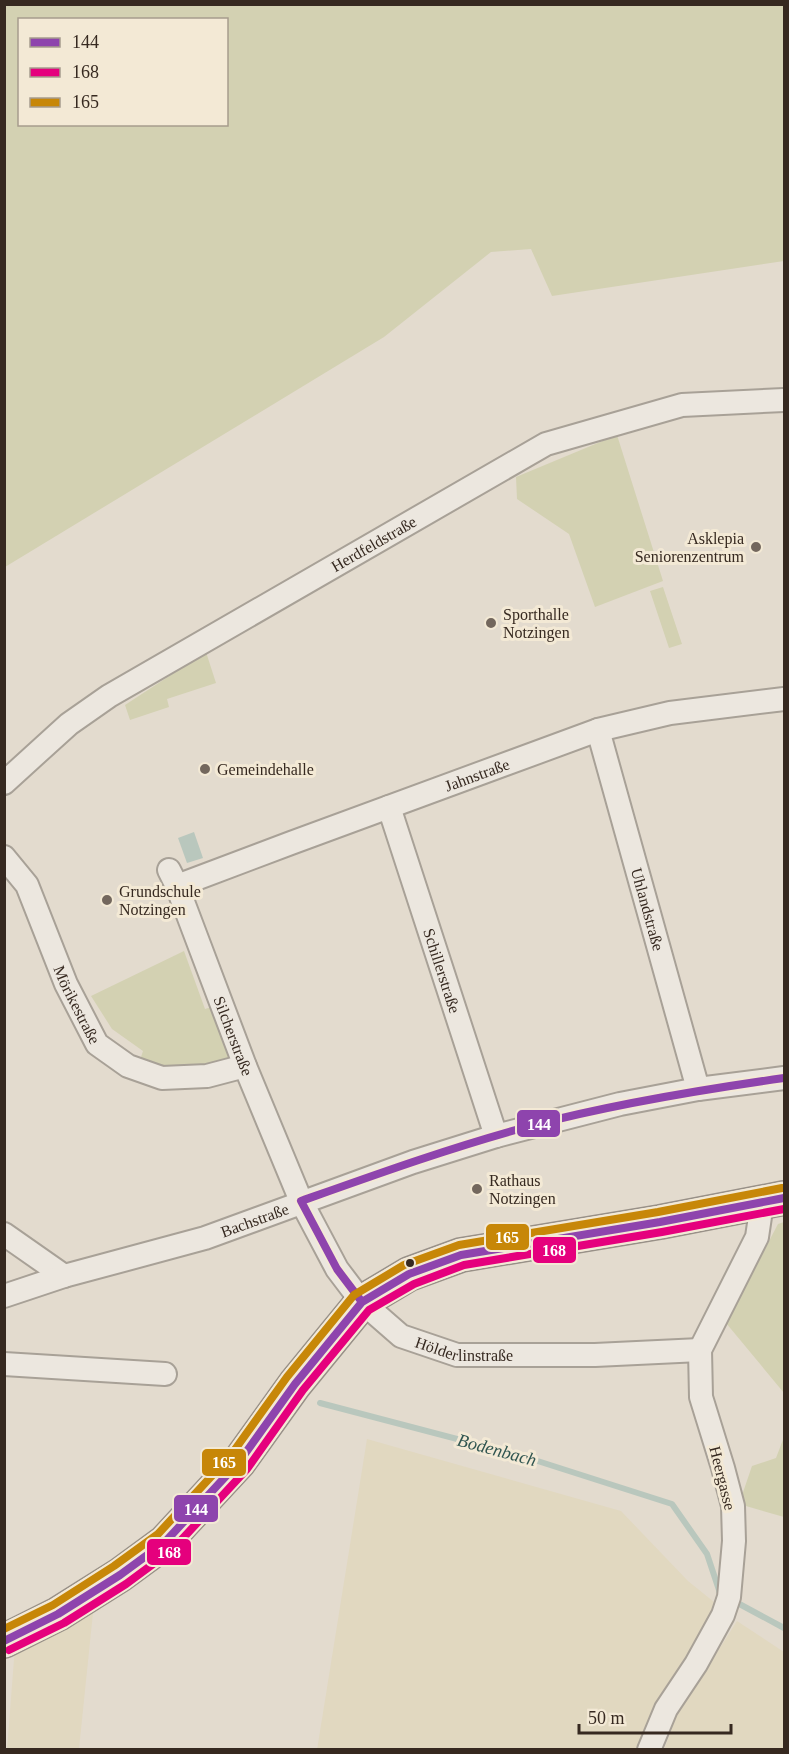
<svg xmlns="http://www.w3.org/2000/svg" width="789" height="1754" font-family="Georgia,serif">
  <rect width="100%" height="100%" fill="#e3dbce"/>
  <path fill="#e1d8c0" d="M367,1439l254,72 67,70 26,21 -18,53 -52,94 -327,1z
    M94,1603l-15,146 -72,1 8,-104z
    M737,1621l47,31v97l-120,1 12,-33z"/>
  <path fill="#d3d1b2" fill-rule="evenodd" d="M4,5h780v256l-232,35 -21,-47 -40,3 -107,85 -379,230zM20,20h206v104h-206z
    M617,435l46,146 -68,26 -26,-73 -52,-35 -1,-22z
    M663,587l19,57 -13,4 -19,-57z
    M206,652l10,31 -49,16 2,8 -39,13 -5,-15z
    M184,951l21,58 16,-5 24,62 -108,3 6,-18 -31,-22 -21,-33z
    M784,1222v171l-58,-70 52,-99z
    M784,1437v80l-45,-13 13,-38 24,-8z"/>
  <path fill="#b9c7bd" d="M194,832l9,26 -16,5 -9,-25z"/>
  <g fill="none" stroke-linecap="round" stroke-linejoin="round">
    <path stroke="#b9c7bd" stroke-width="6" d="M320,1403l202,53 150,48 35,50 13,39 3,2
      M732,1600l52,28"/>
    <g stroke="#a8a197" stroke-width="26">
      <g id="street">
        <path id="s1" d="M598,730l100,359"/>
        <path id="s2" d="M4,783l65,-59 40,-28 437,-252 136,-39 102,-5"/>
        <path id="s3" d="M389,807l107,329"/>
        <path id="s4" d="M4,857l23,28 39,99 31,60 31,22 34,12 45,-2 38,-10"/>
        <path id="s5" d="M169,870l8,16 68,180 56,135 36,68 25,33 39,34 56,19h138l105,-5"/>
        <path id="s6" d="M177,886l114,-43 307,-113 72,-17 114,-14"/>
        <path d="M4,1234l60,42"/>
        <path id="s7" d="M4,1296l60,-20 141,-38 208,-76 83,-26 124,-32 78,-15 86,-11"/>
        <path d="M4,1364l161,10"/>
        <path d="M649,1750l17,-41 30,-45 27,-49 6,-18 5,-56 -1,-35 -10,-38 -22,-71 -1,-47 57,-113 5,-34"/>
      </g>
    </g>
    <g stroke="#989087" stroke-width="36">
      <path id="secondary" d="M4,1641l54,-27 62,-39 45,-33 74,-80 56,-78 67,-82 47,-28 52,-19 199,-33 124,-24"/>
    </g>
    <use href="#street" stroke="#ece7df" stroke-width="22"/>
    <use href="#secondary" stroke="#ece7df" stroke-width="33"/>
    <g stroke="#f3e9d5" stroke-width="12">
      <path id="bus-1" d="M301,1201c76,-27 151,-54 229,-75 83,-22 169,-36 254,-48
        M301,1201l36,68 25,33
        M4,1641l54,-27 62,-39 45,-33 74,-80 56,-78 67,-82 47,-28 52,-19 199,-33 124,-24"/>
    </g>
    <g stroke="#f3e9d5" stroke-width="12">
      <path id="bus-2" d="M9,1650l55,-27 62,-39 46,-34 75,-81 56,-79 66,-80 45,-26 50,-19 198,-33 122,-23"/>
    </g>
    <g stroke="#f3e9d5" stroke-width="12">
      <path id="bus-3" d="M4,1629l49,-24 61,-39 44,-32 73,-79 56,-78 67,-82 50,-30 55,-20 199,-33 124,-24"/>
    </g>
    <use href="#bus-1" stroke="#8e44ad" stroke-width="8"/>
    <use href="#bus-2" stroke="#e5007d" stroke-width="8"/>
    <use href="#bus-3" stroke="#c78708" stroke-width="8"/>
  </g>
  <g fill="#73675d" stroke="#f3e9d5" stroke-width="2">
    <circle cx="756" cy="547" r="6"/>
    <circle cx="491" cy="623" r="6"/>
    <circle cx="205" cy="769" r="6"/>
    <circle cx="107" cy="900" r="6"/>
    <circle cx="477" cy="1189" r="6"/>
  </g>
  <circle fill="#362920" stroke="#f3e9d5" stroke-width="2" cx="410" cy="1263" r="5"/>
  <g text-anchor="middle" stroke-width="6" stroke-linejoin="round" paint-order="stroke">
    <g font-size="16" fill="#362920" stroke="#f3e9d5" text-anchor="start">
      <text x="744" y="544" text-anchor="end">Asklepia<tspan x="744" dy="18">Seniorenzentrum</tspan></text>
      <text x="503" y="620">Sporthalle<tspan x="503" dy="18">Notzingen</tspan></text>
      <text x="217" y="775">Gemeindehalle</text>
      <text x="119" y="897">Grundschule<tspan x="119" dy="18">Notzingen</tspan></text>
      <text x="489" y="1186">Rathaus<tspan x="489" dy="18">Notzingen</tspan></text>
    </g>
    <g font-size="16" fill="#362920" stroke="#f3e9d5">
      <text dy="6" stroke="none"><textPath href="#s2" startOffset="442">Herdfeldstraße</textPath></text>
      <text dy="6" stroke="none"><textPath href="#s6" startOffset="320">Jahnstraße</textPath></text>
      <text dy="6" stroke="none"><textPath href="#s1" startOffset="186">Uhlandstraße</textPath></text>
      <text dy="6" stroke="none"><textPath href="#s3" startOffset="172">Schillerstraße</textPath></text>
      <text dy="6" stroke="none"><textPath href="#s4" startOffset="166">Mörikestraße</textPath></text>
      <text dy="6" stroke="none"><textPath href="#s5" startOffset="178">Silcherstraße</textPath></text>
      <text dy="6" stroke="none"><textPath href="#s7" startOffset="262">Bachstraße</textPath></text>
      <text dy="6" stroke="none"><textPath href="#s5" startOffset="592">Hölderlinstraße</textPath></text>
      <text transform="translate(723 1478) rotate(76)" y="6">Heergasse</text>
    </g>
    <g font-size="18" font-style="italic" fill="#305550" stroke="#f3e9d5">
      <text transform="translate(497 1450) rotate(15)" y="6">Bodenbach</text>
    </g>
  </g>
  <g stroke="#f3e9d5" stroke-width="2">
    <rect x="516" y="1109" width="45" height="29" rx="6" fill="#8e44ad"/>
    <rect x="485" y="1223" width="45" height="28" rx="6" fill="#c78708"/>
    <rect x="532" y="1236" width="45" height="28" rx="6" fill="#e5007d"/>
    <rect x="201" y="1448" width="46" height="29" rx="6" fill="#c78708"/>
    <rect x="173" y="1494" width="46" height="29" rx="6" fill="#8e44ad"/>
    <rect x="146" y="1538" width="46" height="28" rx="6" fill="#e5007d"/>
  </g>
  <g font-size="16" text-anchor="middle" font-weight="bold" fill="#fff">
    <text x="539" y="1130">144</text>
    <text x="507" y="1243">165</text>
    <text x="554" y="1256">168</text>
    <text x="224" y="1468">165</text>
    <text x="196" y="1515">144</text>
    <text x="169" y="1558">168</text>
  </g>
  <rect width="789" height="1754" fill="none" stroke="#362920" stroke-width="12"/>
  <rect x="18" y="18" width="210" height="108" fill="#f3e9d5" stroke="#a79c8d" stroke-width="1.5"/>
  <rect x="30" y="38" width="30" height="9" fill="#8e44ad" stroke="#a79c8d" stroke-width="1.5"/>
  <text x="72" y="48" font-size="18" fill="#362920">144</text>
  <rect x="30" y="68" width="30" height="9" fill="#e5007d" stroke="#a79c8d" stroke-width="1.5"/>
  <text x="72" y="78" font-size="18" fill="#362920">168</text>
  <rect x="30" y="98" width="30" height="9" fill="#c78708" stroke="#a79c8d" stroke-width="1.5"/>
  <text x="72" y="108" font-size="18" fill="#362920">165</text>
  <path d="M579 1724v9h152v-9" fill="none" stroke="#362920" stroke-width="3"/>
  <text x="588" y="1724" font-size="18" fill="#362920" stroke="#f3e9d5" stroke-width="4.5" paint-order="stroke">50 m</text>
</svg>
